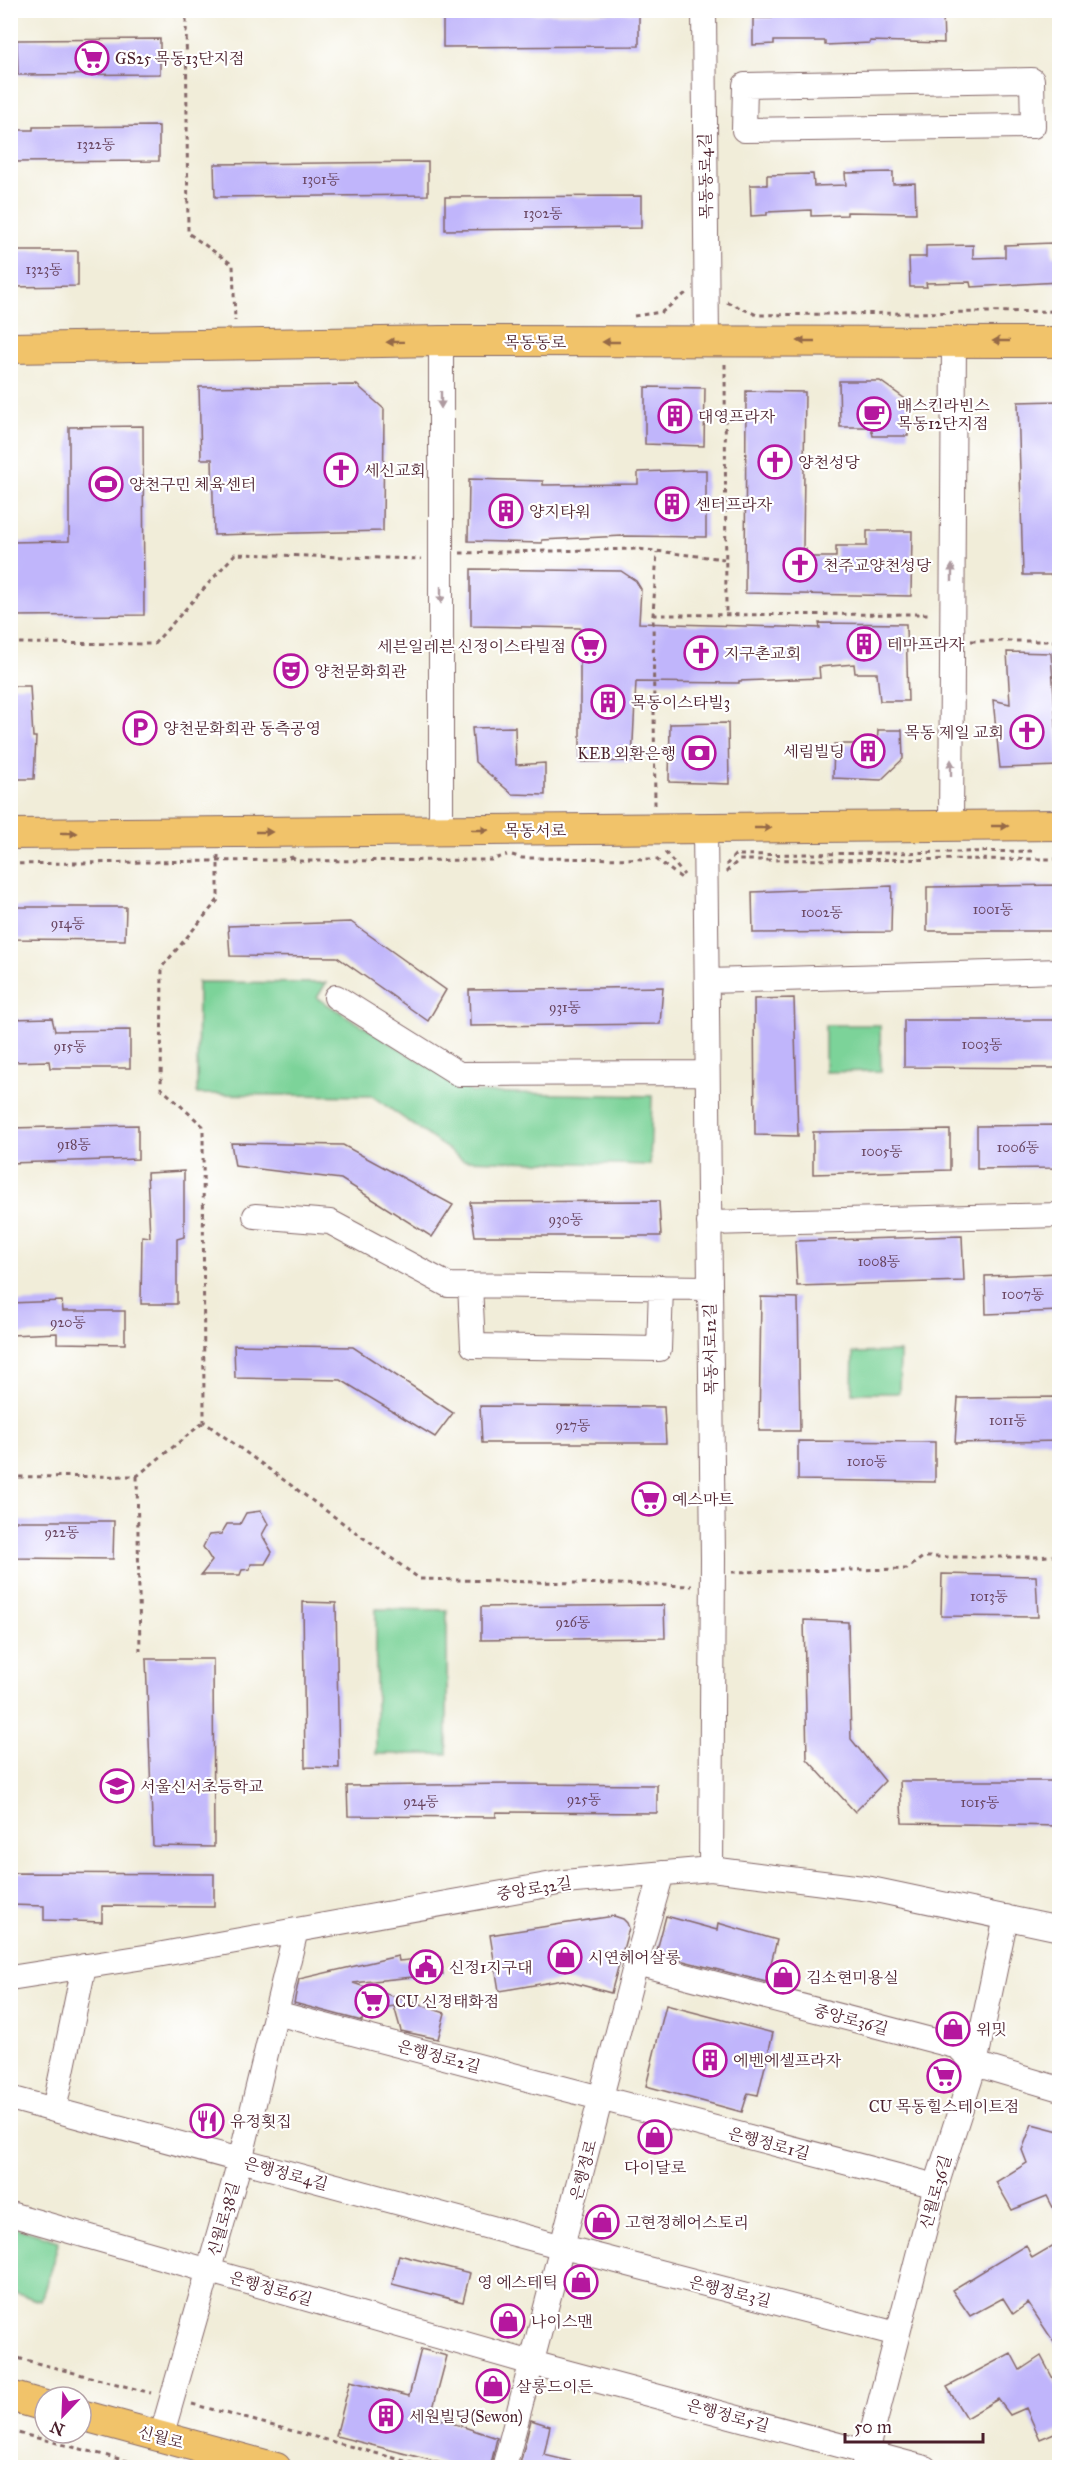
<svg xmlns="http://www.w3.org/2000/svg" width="1070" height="2478" font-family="'IM FELL Great Primer','Noto Serif KR',serif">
  <rect width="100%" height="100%" fill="#fff"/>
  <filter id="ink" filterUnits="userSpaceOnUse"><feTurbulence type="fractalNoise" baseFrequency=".0167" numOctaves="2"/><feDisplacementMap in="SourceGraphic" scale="12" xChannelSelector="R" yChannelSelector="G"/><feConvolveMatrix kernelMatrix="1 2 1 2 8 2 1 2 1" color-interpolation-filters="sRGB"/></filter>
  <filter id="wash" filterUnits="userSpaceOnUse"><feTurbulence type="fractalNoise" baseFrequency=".008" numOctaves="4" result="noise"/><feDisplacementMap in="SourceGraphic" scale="24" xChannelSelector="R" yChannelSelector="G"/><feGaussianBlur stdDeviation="1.35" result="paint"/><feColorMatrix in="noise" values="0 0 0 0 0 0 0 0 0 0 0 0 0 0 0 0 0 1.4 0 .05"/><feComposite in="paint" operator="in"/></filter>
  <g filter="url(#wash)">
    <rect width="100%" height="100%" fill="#f1edd9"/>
    <path fill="#7bd399" stroke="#627962" stroke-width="1.5" d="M198,982l128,1 -9,15 154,94 181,4 -2,69 -187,-5 -91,-64 -175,-2z
      M825,1025h55l1,46 -56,1z
      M900,1352l-1,41h-47l1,-40z
      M376,1609l71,1v144h-71z
      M10,2226l49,15 -18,60 -30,-9z"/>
    <g id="blocks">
      <path fill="#c0b5fb" d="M771,10h149v4l23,-1 1,30 -74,-2v2l-45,2v-4h-51v3l-21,1v-27h19z
        M639,13v33l-196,1v-32z
        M160,39v35l-142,1 -1,-35z
        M159,126v35l-149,1v-32h23v-3z
        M428,162v33l-213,2 -1,-33z
        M893,172v12l22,-1 1,30 -69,-1v3l-36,1v-6l-44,2v3l-16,1 -1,-31h17v-10l46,-1 1,12 32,-1 -1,-12z
        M641,196v32l-196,2v-33z
        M1052,243v13l7,-1v27l-88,5 -1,-5 -44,1 1,4h-17l-1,-30h17v-11l47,-1v13l32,-1v-12z
        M10,251h68v35l-68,1z
        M839,381h41l28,20v35h-35l-2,-9h-31z
        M357,385l27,24 -1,122 -169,4 -2,-76h-11l-2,-72z
        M645,387l60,1 -1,58 -59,-2z
        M746,391l59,1 -2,157h3v8h30v-11h31v-15h45l-1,65 -166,-3z
        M1059,401v174h-36l-5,-173z
        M143,426l1,189 -134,1v-74l59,-1v-114z
        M697,470h9v67l-83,-1 -81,4v3l-74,-2 1,-62 74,2v4l95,-1v-12z
        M471,569l150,2 15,10 5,8 -2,34 181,5 -1,-5 87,1 2,77h-28l-3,-28h-22l-1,-9 -35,3 1,11 -81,3v2l-103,-1 -4,79 -52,1v-134l-109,-2z
        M1007,652l44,1 8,113 -59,2 -7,-68 17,4z
        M10,686h20l3,51h3l-2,42h-24z
        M728,723l1,61 -60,-2 1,-58z
        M515,727l1,38 29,-2v32l-33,-1 -37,-32 -3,-34z
        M878,730h24l1,29 -22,21 -48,-2 1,-34h43z
        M1059,885v46h-132v-44z
        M892,886l-1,46 -138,1 -1,-41z
        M10,907h116l-1,33 -115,-1z
        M351,922l95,68 -18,31 -91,-64 -107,-1 -2,-30z
        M663,987l-3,37 -190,2 -1,-36z
        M794,998l4,138 -43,-1 -1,-136z
        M52,1018l3,13 75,-1v38h-80l-1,-7 -39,1v-43z
        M904,1020h155v48l-155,-1z
        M138,1125v34l-128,4v-35z
        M1059,1125v43l-82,1v-43z
        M950,1130v40l-137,4v-42z
        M231,1143l112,2 110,60 -21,32 -91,-58 -106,-13z
        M184,1171v66l-7,2v65h-36l1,-68 8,1 -3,-64z
        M659,1201l2,35h-186l-5,-34z
        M962,1236l2,45 -167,5 -2,-45z
        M1059,1273v38l-73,3 -1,-38z
        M761,1297l37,1 2,133h-41z
        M62,1301l1,10h62v33l-68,-1v-10l-47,2v-32z
        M234,1345l119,2 100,66 -18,24 -94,-57 -106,-2z
        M1059,1397v44l-104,2 3,-45z
        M480,1406l184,1 2,36h-184z
        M798,1441l137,1v40l-137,-2z
        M261,1511l7,13 -6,11 10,17 -7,12h-14l-1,5 -8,1 -2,5h-39l11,-14 -9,-14 6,-12 12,-1 6,-10h13l6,-11z
        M10,1521h104l-1,38 -100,-1v-14h-3z
        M942,1574l94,2 2,41 -97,-1z
        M303,1602l33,1 3,165 -34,-1z
        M664,1605l1,33 -184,2v-33z
        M804,1620l44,2 3,117 34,42 -30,31 -48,-53z
        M146,1659h67l1,188 -61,-1z
        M900,1781h159v45l-157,-3z
        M510,1784l147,1v28l-161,-1v5l-148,-1 -1,-30z
        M10,1873l204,1v33l-112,-1v16l-58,-2v-14l-34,-1z
        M614,1916l9,3 4,4 2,5 -18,65 -48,-13 -64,11 -9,-56z
        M666,1916l51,14 1,-7 59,17 -11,42 -110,-28z
        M398,1956l1,5 41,-4 3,17 -90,9 92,30 -7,26 -37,-8 -7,-25 -30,5 -2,10 -68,-18 5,-24z
        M666,2005l107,28 -15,62 -10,-2 -6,19 -96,-26z
        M1032,2124l27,7v88l-12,-23 -35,14 -16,-28 31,-19 -5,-13z
        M1059,2242v108l-31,-47 -15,11 -10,-16 -33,18 -18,-26 74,-45 6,13z
        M399,2255l71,18 -7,29 -71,-18z
        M421,2349l26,7 -16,60 66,22 -7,30h-29l-125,-32 14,-55 59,15z
        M1011,2353l9,17 21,-14 18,34v41l-19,8 -14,-31 -16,7 -12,-16 -32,19 -19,-31z
        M531,2420l19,6 -6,29 30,7 -1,6h-54z"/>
    </g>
  </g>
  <g filter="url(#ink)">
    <use href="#blocks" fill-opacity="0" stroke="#846768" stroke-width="1.5"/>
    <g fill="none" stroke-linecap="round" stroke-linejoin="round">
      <g stroke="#846768" stroke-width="26">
        <path id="minor" d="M704,10l3,332
          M1032,80l1,46 -289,4 1,-45z
          M441,341v489
          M951,826l3,-485
          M705,828l8,731 -2,310
          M707,981l353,-10
          M336,997l123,77 248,-1
          M255,1216l75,6 118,63 262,3
          M709,1223l351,-8
          M470,1285l3,61 186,3 2,-62
          M636,1963l322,84 17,17 85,25
          M10,1978l147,-23 407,-73 147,-13 160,20 189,40
          M276,2013l660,173
          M10,2098l553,149 334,87
          M54,2110l30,-144
          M10,2214l522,149 393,105
          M161,2437l79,-276 56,-231
          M504,2468l132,-505 26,-90
          M863,2468l73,-282 39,-122 31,-147"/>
      </g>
      <g stroke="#846768" stroke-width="32">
        <path id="major" d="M10,348l431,-7 619,1
          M10,834l1050,-9
          M10,2396l35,10
          M81,2415l195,53"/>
      </g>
      <path stroke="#846768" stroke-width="3" stroke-dasharray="4.5 4.5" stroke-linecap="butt" d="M186,10l2,223 45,32 2,56
        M727,302l30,13 303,-4
        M634,316l28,-4 24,-19
        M725,364l1,251
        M460,553l178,-4 86,10
        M653,615l279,-1
        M971,641h89
        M10,643l144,1 81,-90 186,5
        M655,805l-2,-190 4,-63
        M665,852l19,23
        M218,855v45l-56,67 -1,121 42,38 1,296 216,157 272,7
        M512,855l10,3 134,1 28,21
        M291,857l7,4 193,-1 16,-5
        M10,864l272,-4 11,-3
        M726,865l9,-10 298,-4
        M726,872l13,-12 321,-1
        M137,1476l3,175
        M10,1477l127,-1 67,-54
        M732,1572l175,-3 16,-12h113l24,-2
        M10,2356l141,37
        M192,2404l239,64
        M10,2431l145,37"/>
      <use href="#minor" stroke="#fff" stroke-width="24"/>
      <use href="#major" stroke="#f1c36a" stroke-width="30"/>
    </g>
    <defs><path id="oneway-solid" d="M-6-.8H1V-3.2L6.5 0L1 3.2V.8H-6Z" transform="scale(1.5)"/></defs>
    <g fill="#956947">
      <use href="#oneway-solid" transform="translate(806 341) rotate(-180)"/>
      <use href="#oneway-solid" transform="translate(1001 341) rotate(-180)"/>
      <use href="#oneway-solid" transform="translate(395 342) rotate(179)"/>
      <use href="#oneway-solid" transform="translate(611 342) rotate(-180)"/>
      <use href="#oneway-solid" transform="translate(1000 826)"/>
      <use href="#oneway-solid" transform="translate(763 828)"/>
      <use href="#oneway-solid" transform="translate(480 830)"/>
      <use href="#oneway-solid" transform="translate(264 832)"/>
      <use href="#oneway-solid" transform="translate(69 833)"/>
    </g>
    <g fill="#ae9aa0">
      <use href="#oneway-solid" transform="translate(441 400) rotate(90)"/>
      <use href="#oneway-solid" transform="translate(952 573) rotate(-90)"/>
      <use href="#oneway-solid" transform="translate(441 595) rotate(90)"/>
      <use href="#oneway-solid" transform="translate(951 768) rotate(-90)"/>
    </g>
  </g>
  <defs>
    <g id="supermarket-ring" transform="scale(1.725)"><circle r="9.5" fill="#fff" stroke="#b5179e" stroke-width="1.5"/><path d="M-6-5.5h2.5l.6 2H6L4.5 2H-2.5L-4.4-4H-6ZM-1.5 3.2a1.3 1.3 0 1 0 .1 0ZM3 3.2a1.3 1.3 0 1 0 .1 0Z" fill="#b5179e"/></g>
    <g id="cafe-ring" transform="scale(1.725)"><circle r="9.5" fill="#fff" stroke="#b5179e" stroke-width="1.5"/><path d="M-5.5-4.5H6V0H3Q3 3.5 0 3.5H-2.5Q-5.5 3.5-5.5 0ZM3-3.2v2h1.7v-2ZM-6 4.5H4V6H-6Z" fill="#b5179e"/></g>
    <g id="building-ring" transform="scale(1.725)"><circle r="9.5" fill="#fff" stroke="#b5179e" stroke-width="1.5"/><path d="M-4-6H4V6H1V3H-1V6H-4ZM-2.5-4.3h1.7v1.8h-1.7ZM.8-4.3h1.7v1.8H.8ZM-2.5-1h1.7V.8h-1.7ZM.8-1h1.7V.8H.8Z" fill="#b5179e"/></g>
    <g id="church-ring" transform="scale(1.725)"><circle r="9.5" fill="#fff" stroke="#b5179e" stroke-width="1.5"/><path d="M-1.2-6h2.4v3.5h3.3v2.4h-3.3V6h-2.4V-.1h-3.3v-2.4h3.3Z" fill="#b5179e"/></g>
    <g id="stadium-ring" transform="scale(1.725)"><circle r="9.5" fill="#fff" stroke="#b5179e" stroke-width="1.5"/><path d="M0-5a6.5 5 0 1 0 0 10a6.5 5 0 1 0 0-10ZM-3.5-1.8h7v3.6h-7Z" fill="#b5179e"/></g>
    <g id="theatre-ring" transform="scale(1.725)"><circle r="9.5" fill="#fff" stroke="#b5179e" stroke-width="1.5"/><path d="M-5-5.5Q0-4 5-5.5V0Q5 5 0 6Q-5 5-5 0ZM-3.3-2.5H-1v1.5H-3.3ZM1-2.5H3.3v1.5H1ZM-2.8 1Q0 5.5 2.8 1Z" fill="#b5179e"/></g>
    <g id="parking-ring" transform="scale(1.725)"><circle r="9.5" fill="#fff" stroke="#b5179e" stroke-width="1.5"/><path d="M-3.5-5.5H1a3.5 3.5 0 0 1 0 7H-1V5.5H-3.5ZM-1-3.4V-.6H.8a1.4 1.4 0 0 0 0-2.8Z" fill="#b5179e"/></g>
    <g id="bank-ring" transform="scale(1.725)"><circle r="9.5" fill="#fff" stroke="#b5179e" stroke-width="1.5"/><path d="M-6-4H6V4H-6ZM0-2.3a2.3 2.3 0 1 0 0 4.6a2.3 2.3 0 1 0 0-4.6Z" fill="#b5179e"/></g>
    <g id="school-ring" transform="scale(1.725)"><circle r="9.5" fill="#fff" stroke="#b5179e" stroke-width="1.5"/><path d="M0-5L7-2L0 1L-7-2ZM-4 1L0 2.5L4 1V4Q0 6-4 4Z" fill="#b5179e"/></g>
    <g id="shop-ring" transform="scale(1.725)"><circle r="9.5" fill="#fff" stroke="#b5179e" stroke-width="1.5"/><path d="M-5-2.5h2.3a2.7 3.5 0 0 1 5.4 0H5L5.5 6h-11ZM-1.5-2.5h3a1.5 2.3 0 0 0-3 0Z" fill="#b5179e"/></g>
    <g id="civic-ring" transform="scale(1.725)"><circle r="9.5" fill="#fff" stroke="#b5179e" stroke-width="1.5"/><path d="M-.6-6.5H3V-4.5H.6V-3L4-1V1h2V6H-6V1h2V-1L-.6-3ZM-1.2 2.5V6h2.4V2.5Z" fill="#b5179e"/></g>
    <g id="restaurant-ring" transform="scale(1.725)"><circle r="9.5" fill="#fff" stroke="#b5179e" stroke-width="1.5"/><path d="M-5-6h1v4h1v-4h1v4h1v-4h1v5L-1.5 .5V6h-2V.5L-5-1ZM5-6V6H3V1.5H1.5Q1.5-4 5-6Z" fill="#b5179e"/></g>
  </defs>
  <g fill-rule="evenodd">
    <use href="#supermarket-ring" x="92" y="58"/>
    <use href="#cafe-ring" x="874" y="414"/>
    <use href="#building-ring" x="675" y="416"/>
    <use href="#church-ring" x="775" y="462"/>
    <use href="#church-ring" x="341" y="470"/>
    <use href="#stadium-ring" x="106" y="484"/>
    <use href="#building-ring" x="672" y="504"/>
    <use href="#building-ring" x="506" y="511"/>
    <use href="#church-ring" x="800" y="565"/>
    <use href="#building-ring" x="864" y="644"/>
    <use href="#supermarket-ring" x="589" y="646"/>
    <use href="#church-ring" x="701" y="653"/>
    <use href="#theatre-ring" x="291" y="671"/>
    <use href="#building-ring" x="608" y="702"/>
    <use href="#parking-ring" x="140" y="728"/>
    <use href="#church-ring" x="1027" y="732"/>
    <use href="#building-ring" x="868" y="751"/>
    <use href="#bank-ring" x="699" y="753"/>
    <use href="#supermarket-ring" x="649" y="1499"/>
    <use href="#school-ring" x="117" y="1786"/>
    <use href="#shop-ring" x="565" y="1957"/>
    <use href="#civic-ring" x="426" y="1967"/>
    <use href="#shop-ring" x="783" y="1977"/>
    <use href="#supermarket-ring" x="372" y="2001"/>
    <use href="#shop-ring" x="953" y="2029"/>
    <use href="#building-ring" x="710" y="2060"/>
    <use href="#supermarket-ring" x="944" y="2076"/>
    <use href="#restaurant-ring" x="207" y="2121"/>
    <use href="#shop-ring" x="655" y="2137"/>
    <use href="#shop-ring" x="602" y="2222"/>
    <use href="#shop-ring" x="581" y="2282"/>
    <use href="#shop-ring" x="508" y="2321"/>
    <use href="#shop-ring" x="493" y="2386"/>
    <use href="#building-ring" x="386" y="2416"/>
  </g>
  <g text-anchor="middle" stroke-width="4.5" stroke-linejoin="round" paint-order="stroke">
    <g font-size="14" fill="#68445f">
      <text x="96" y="149">1322동</text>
      <text x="321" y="184">1301동</text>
      <text x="543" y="218">1302동</text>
      <text x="44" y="274">1323동</text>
      <text x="993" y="914">1001동</text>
      <text x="822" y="917">1002동</text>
      <text x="68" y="928">914동</text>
      <text x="565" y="1012">931동</text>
      <text x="982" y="1049">1003동</text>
      <text x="70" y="1051">915동</text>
      <text x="74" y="1149">918동</text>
      <text x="1018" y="1152">1006동</text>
      <text x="882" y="1156">1005동</text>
      <text x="566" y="1224">930동</text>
      <text x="879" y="1266">1008동</text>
      <text x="1023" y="1299">1007동</text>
      <text x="68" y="1327">920동</text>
      <text x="1008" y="1425">1011동</text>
      <text x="573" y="1430">927동</text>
      <text x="867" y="1466">1010동</text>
      <text x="62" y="1537">922동</text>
      <text x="989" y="1601">1013동</text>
      <text x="573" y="1627">926동</text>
      <text x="584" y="1804">925동</text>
      <text x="421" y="1806">924동</text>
      <text x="980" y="1807">1015동</text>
    </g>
    <g font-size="16" fill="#4a1f2b" stroke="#fff" text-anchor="start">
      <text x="115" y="64">GS25 목동13단지점</text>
      <text x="897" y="411">배스킨라빈스<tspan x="897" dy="18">목동12단지점</tspan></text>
      <text x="698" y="422">대영프라자</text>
      <text x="798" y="468">양천성당</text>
      <text x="364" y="476">세신교회</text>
      <text x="129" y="490">양천구민 체육센터</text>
      <text x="695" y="510">센터프라자</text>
      <text x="529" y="517">양지타워</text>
      <text x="823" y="571">천주교양천성당</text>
      <text x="887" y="650">테마프라자</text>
      <text x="566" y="652" text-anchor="end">세븐일레븐 신정이스타빌점</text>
      <text x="724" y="659">지구촌교회</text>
      <text x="314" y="677">양천문화회관</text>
      <text x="631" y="708">목동이스타빌3</text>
      <text x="163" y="734">양천문화회관 동측공영</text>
      <text x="1004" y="738" text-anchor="end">목동 제일 교회</text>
      <text x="845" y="757" text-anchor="end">세림빌딩</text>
      <text x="676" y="759" text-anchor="end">KEB 외환은행</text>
      <text x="672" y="1505">예스마트</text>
      <text x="140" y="1792">서울신서초등학교</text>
      <text x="588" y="1963">시연헤어살롱</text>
      <text x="449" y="1973">신정1지구대</text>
      <text x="806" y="1983">김소현미용실</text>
      <text x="395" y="2007">CU 신정태화점</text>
      <text x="976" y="2035">위밋</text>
      <text x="733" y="2066">에벤에셀프라자</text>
      <text x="944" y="2112" text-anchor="middle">CU 목동힐스테이트점</text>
      <text x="230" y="2127">유정횟집</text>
      <text x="655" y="2173" text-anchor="middle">다이달로</text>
      <text x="625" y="2228">고현정헤어스토리</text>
      <text x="558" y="2288" text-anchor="end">영 에스테틱</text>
      <text x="531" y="2327">나이스맨</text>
      <text x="516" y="2392">살롱드이든</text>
      <text x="409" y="2422">세원빌딩(Sewon)</text>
    </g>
    <g font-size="16" fill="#4a1f2b" stroke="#fff">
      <text transform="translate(705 176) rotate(-91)" y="6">목동동로4길</text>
      <text x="535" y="348">목동동로</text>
      <text x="535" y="836">목동서로</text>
      <text transform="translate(710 1349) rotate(-91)" y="6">목동서로12길</text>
      <text transform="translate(534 1888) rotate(-9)" y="6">중앙로32길</text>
      <text transform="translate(851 2019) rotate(15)" y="6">중앙로36길</text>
      <text transform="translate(439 2056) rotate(15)" y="6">은행정로2길</text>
      <text transform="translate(769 2143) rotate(15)" y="6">은행정로1길</text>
      <text transform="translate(583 2170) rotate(-75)" y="6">은행정로</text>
      <text transform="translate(286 2173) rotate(15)" y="6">은행정로4길</text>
      <text transform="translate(935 2192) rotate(-74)" y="6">신월로36길</text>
      <text transform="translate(223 2219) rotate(-74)" y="6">신월로38길</text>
      <text transform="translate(271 2288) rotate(16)" y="6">은행정로6길</text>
      <text transform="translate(730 2291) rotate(14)" y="6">은행정로3길</text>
      <text transform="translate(728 2415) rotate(15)" y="6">은행정로5길</text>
      <text transform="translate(161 2437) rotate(15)" y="6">신월로</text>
    </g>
  </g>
  <rect width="1070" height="2478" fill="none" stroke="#fff" stroke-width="36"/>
  <g transform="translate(63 2415) rotate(203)"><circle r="28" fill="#ffffff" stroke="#b7a5aa" stroke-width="1.5"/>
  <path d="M0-4.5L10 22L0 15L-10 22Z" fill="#b5179e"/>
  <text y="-9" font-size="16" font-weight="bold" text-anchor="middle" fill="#4a1f2b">N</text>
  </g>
  <path d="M845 2433v9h138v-9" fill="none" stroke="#4a1f2b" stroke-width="3"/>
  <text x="854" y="2433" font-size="18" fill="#4a1f2b" stroke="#ffffff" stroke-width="4.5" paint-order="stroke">50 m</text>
</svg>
